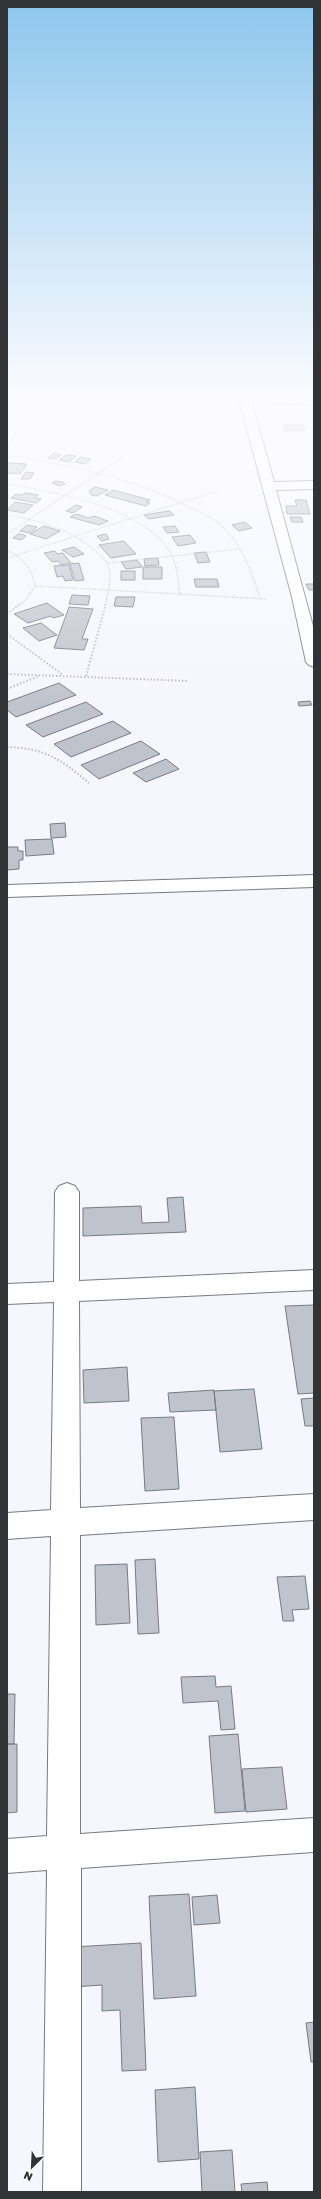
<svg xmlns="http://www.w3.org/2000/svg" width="321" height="2199" font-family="'Golos Text',sans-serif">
  <rect width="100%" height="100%" fill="#f6f7fe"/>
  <path fill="#c1c3cc" stroke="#797b82" d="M283,425h20l2,5 -20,1z
    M54,453l7,2 -6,4 -7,-1z
    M66,455l10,1 -7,6 -10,-2z
    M80,457l11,2 -6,5 -10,-2z
    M8,463l19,1 -7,10 -13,-1z
    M26,472l8,1 -4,6h-9z
    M55,481l8,1 2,2 -5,2 -8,-3z
    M95,487l13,3 -11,6 -6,-1 -2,-4z
    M113,490l37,10 -4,2 4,1 -4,3 -41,-11z
    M25,493l13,2 -3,3 6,1 -5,4 -25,-5 5,-4 6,1z
    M295,500h11l4,14h-23l-1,-8h11z
    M15,502l18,3 -9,8 -17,-3z
    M76,505l6,2 -9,6 -7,-2z
    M169,511l5,4 -25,4 -5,-4z
    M77,514l12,4 5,-2 14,5 -9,4 -29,-8z
    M290,517h11l2,5h-11z
    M245,522l7,6 -13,3 -7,-6z
    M27,525l10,2 -7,6 -10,-2z
    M44,526l16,5 -14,8 -16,-5z
    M175,526l4,6 -12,1 -4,-6z
    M18,534h3l5,2 -5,4 -8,-2z
    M106,534l3,5 -7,2 -5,-5z
    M190,535l6,8 -18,3 -6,-9z
    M124,541l12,13 -25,4 -12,-13z
    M74,547l10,7 -11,3 -11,-7z
    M55,551l2,3 6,-1 8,10 -10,2 -3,-4 -6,1 -8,-9z
    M206,552l4,10 -12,1 -4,-10z
    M158,558l1,7 -14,1 -1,-7z
    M137,560l5,7 -16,2 -5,-7z
    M79,563l5,17 -9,1 -5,-17z
    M69,565l4,15 -8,1 -2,-5 -6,1 -3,-11z
    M143,567h19v12h-19z
    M121,571h14v9h-14z
    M194,579h23l2,8h-23z
    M306,584h8v6h-5z
    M72,595l18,1 -2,9 -19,-1z
    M116,597h19l-2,10 -19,-1z
    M47,603l17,12 -11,3 -2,-2 -23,7 -14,-9z
    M69,607l24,2 -11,30h6l-4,11 -30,-2z
    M41,623l16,12 -18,6 -16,-13z
    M59,683l17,12 -60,22 -9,-7v-8z
    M310,701l2,4 -13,1 -1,-4z
    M86,702l17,12 -60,23 -17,-12z
    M113,721l18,12 -60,24 -17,-13z
    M141,741l19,13 -61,25 -18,-14z
    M166,759l13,10 -33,13 -13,-9z
    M65,823l1,14 -15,1 -1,-14z
    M52,839l2,15 -28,2 -1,-16z
    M7,847h11v4h5v9h-4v9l-12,1z
    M183,1197l3,35 -103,4v-28l58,-2 1,17 27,-1 -2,-24z
    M314,1305v88l-16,1 -13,-88z
    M127,1367l2,34 -45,2 -1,-33z
    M254,1389l8,60 -42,3 -6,-61z
    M214,1390l2,20 -46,2 -2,-19z
    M314,1398v28h-9l-4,-27z
    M174,1417l5,72 -34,2 -4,-73z
    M155,1559l4,74 -21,1 -3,-74z
    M127,1564l3,59 -34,2 -1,-60z
    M305,1576l4,33 -17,1 2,11h-11l-6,-44z
    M215,1676l1,11 15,-1 4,43 -14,1 -3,-29 -35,2 -2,-26z
    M7,1694h8l-1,50h-7z
    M238,1734l7,77 -30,2 -6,-77z
    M7,1744h10v68l-10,1z
    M282,1767l5,42 -41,3 -4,-43z
    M189,1894l7,102 -42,3 -5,-103z
    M217,1895l3,28 -26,2 -2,-28z
    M141,1943l5,127 -24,1 -2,-61 -18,1v-26l-29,2v-40z
    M314,2022v40h-3l-5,-39z
    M195,2087l4,72 -41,3 -3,-72z
    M232,2150l3,42h-33l-2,-40z
    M267,2182l1,10h-26l-1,-8z"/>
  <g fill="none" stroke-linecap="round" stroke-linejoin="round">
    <g stroke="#787a82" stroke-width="2">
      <path id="street" d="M239,400h12l23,82 40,-1v8l-38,1 38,140v37l-5,-2 -3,-3 -14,-65z
        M266,400h48v5l-43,-2z
        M314,875v12l-307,10v-12z
        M67,1183l8,3 4,6v89l235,-11v20l-235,11 1,207 234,-14v26l-234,15v299l234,-16v34l-233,16v324h-38l4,-322 -40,3v-34l40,-3 4,-300 -44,3v-26l44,-3 3,-208 -47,2v-20l47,-2 1,-90 4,-6z"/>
    </g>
    <path stroke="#babbc1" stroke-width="1.5" stroke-dasharray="1 1.5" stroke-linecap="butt" d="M7,448l17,-31
      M7,455c61,10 122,22 178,50 15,7 30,13 41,25 18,19 26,45 34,68
      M7,484c47,8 142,24 165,72 6,12 6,27 8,39
      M7,515c33,6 64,14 89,37 4,3 9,7 11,11 6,12 1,30 -2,42
      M7,534l119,-79
      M7,550c16,8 25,18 28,36l-10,15 -6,4
      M7,558l210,-67
      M107,563l132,-14
      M35,586l232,13"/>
    <path stroke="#babbc1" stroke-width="2" stroke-dasharray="1.5 2" stroke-linecap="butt" d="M7,614l13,-10
      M7,634l56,41
      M7,674l182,7
      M86,676l20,-72
      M7,689l32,-13
      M7,747c38,1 53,12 82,36"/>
    <use href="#street" fill="#fff" fill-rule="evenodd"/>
  </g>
  <linearGradient id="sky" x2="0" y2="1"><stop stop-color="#8ec7ed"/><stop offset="0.56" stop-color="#fbfbff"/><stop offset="1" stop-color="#fbfbff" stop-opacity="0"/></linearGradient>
  <rect width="321" height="708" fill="url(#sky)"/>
  <rect width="321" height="2199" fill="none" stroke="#323336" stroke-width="16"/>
  <g transform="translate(32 2167) rotate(204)" stroke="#ffffff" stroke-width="3" paint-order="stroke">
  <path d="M0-3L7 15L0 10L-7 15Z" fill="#323336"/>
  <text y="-6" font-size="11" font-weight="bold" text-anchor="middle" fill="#323336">N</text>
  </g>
</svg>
